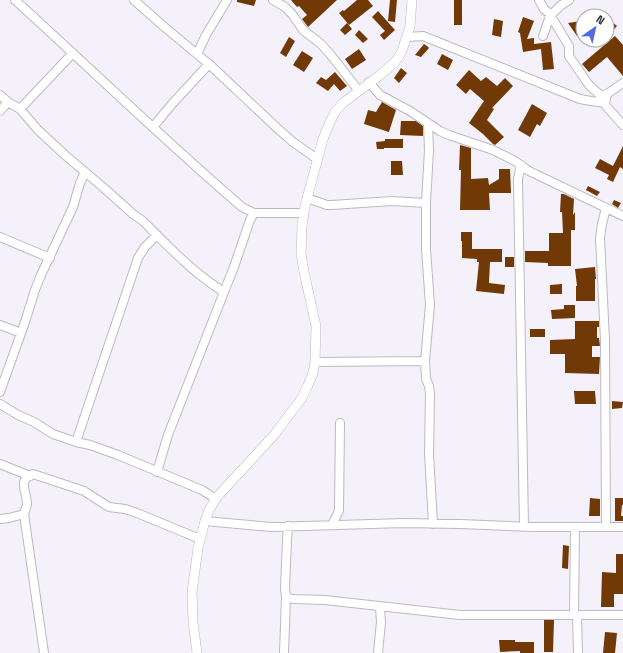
<svg xmlns="http://www.w3.org/2000/svg" width="623" height="653" font-family="'Space Grotesk',sans-serif">
  <rect width="100%" height="100%" fill="#f4f1fb"/>
  <path fill="#703906" d="M237,0h19l-2,6 -17,-4z
    M291,0h46l-29,27 -6,-8 5,-4 -8,-9 -2,1z
    M357,0h11l5,6 -24,19 -10,-12 4,-3 1,1z
    M390,0h7l-2,22 -7,-1z
    M454,0h8v25h-8z
    M378,11l17,19 -11,10 -4,-5 5,-4 -13,-14z
    M523,17l11,4 -7,18 7,-1v6l17,-2 3,27 -11,1 -2,-21 -18,3 -3,-19 -2,-1z
    M607,18l10,8 -7,8 -3,-3z
    M494,19l9,2 -2,16 -9,-2z
    M581,21l2,2v8l-6,5 -9,-13z
    M347,23l5,6 -7,6 -5,-5z
    M359,30l9,9 -5,4 -8,-8z
    M615,36l8,9v31l-16,-19 -18,15 -7,-8z
    M289,37l6,4 -9,16 -6,-4z
    M424,44l3,2 2,2 -8,9 -6,-2z
    M359,49l7,11 -14,9 -7,-10z
    M302,51l11,7 -9,14 -11,-7z
    M442,54l11,6 -5,10 -11,-6z
    M401,68l6,5 -8,10 -5,-5z
    M469,70l12,11 5,-4 11,9 8,-8 8,8 -21,22 2,1 -7,11 17,17 -9,8 -2,-1 -10,-10 -14,-11 15,-22 -14,-12 -4,5 -10,-9z
    M335,72l12,14 -7,5 -6,-7 -6,7 -12,-8 5,-6 5,3z
    M382,102l14,8 -7,22 -25,-8 4,-14 8,2z
    M532,104l15,9 -7,13 -3,-2 -7,13 -12,-7z
    M401,121h15l7,5v10l-23,-1z
    M385,139h18v9h-19v1h-7l-1,-7 9,-1z
    M460,145l11,3v31l17,-1 1,7 10,-6v-10h11l1,24h-22l1,17h-30l1,-40h-2z
    M623,146v23l-3,-2 -7,15 -6,-3 2,-4 -14,-7 5,-9 13,7z
    M391,161h11l1,14h-12z
    M588,186l12,6 -3,4 -11,-6z
    M561,194h3l10,5 -1,16 2,-3v18h-4v36h-23v-3l-23,-1v-11h24v-18h14l-1,-21h-2z
    M614,200l7,3 -3,5 -6,-4z
    M461,232h11v17h30v13h-12l-1,21 16,2 -1,9 -28,-3 3,-29h-2v-3l-15,-1v-17h-1z
    M505,257h9v10h-9z
    M595,267l1,12h-1v22h-19v-15h1l-2,-17z
    M562,284v10h-12v-9z
    M564,305h11v13l-23,1 -1,-9 13,-1z
    M575,321h24v6h-2v11h2l1,8h-8v11h8l-1,17 -34,-1v-19h-15v-14l25,-1z
    M530,329h15v8h-15z
    M574,391h21l1,13h-21z
    M612,401l11,1 -1,6 -10,1z
    M590,498l10,1v17h-11z
    M615,498h8v7h-1l-1,11h2v5h-8z
    M563,545l6,1 -1,23 -6,-1z
    M616,554h7v40h-9v13h-13l1,-35 14,1z
    M544,620h10l-1,32h-9z
    M605,632l12,1 -2,20h-12z
    M499,640h16v2h19v11h-14v-2l-20,1z"/>
  <g fill="none" stroke-linecap="round" stroke-linejoin="round">
    <g stroke="#bcb9c2" stroke-width="10">
      <path id="minor" d="M15,0c76,69 149,140 227,207l12,6h49
        M134,0l28,25 47,39 68,64 16,14 24,17
        M273,0l12,7 7,7 11,16 18,14 9,10 29,37
        M539,0l5,9 5,4 20,33v10l2,3 18,26 12,11 5,10 17,19
        M543,36l7,-20 10,-10 9,-6
        M407,37l16,-1 157,63 11,2 14,2 2,-9
        M197,54l9,-19 21,-35
        M369,82l11,13 30,16 30,20 9,4 44,15 22,11 14,10 94,45
        M0,95l8,7 12,7 18,21 27,25 39,33 29,26 10,7c24,24 51,53 81,71l10,-25 16,-47 4,-7
        M603,95l4,-1 16,-11
        M20,109l53,-56
        M0,111l8,-9
        M428,123l1,27 -3,53v46l4,56 -5,56 1,18 3,7 1,8 -1,60 4,70
        M153,127l19,-23 37,-40
        M521,165l-3,14 6,348
        M307,198l20,7h5l60,-4 34,2
        M606,208l-4,16 -2,14 5,102 1,187
        M0,237l50,21
        M0,325l21,8
        M315,362l110,-1
        M0,392l25,-70 10,-32 6,-15 32,-68 7,-24 5,-11
        M0,404l18,11 16,7 19,12 23,8 14,3 28,10 84,35 14,9
        M76,442l62,-184 7,-11 12,-12
        M0,464l30,12
        M157,472l11,-37 56,-143
        M24,514l20,139
        M0,519l9,-1 15,-4c1,-3 2,-6 3,-9 1,-11 -11,-25 6,-31l51,17 25,16 16,2 12,4 63,26
        M205,521l66,6 133,-4 56,1 73,3h90
        M332,525l6,-12 1,-3 1,-87
        M288,526l-1,14 -2,48 1,9 7,2 32,1 135,15h117l1,38
        M574,615l1,-88
        M577,615h46
        M284,653l2,-56
        M378,653l3,-31 -1,-15"/>
    </g>
    <g stroke="#bcb9c2" stroke-width="10">
      <path id="tertiary" d="M197,653l-4,-31 -1,-30 6,-44 7,-27 4,-11 8,-13 57,-62 28,-37 6,-13 5,-12 2,-11 1,-36 -12,-54 -3,-19 1,-27 3,-20 18,-67 7,-17 5,-10 8,-9 37,-28 15,-13 4,-6 3,-5 8,-25 2,-26"/>
    </g>
    <use href="#minor" stroke="#fff" stroke-width="8"/>
    <use href="#tertiary" stroke="#fff" stroke-width="9"/>
  </g>
  <g transform="translate(595 28) rotate(34)"><circle r="19" fill="#ffffff" stroke="#ababad"/>
  <path d="M0-3L7 15L0 10L-7 15Z" fill="#4f6ce0"/>
  <text y="-6" font-size="11" font-weight="bold" text-anchor="middle" fill="#2e2d31">N</text>
  </g>
</svg>
